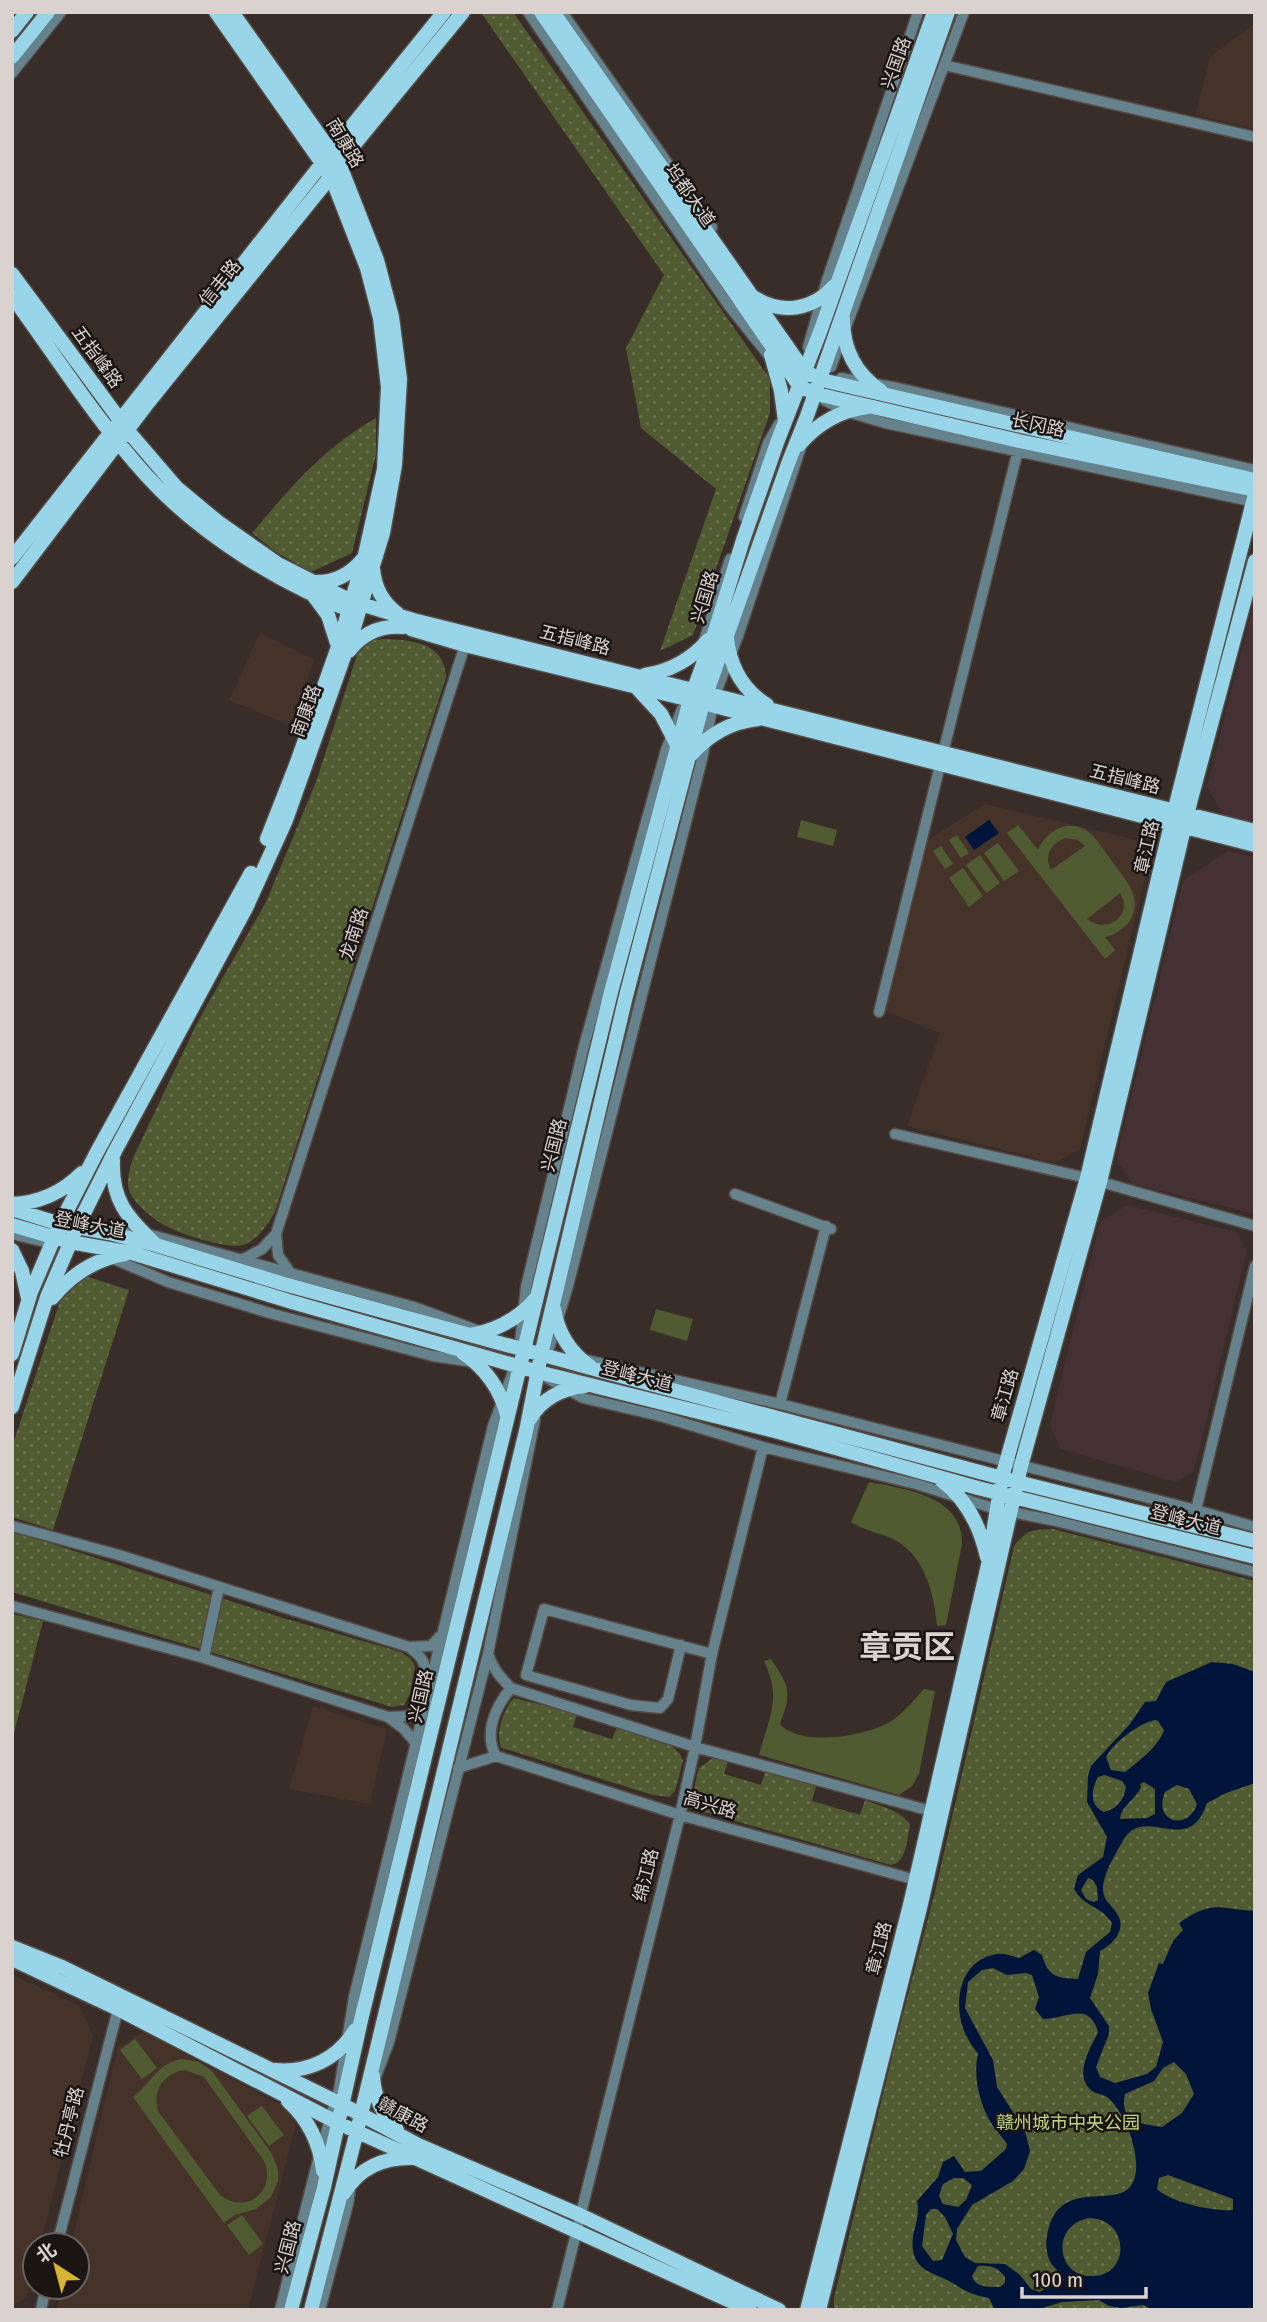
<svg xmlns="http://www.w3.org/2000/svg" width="1267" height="2322" font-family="'Fira Sans Condensed','Noto Sans SC',sans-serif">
  <defs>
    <pattern id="park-dots" width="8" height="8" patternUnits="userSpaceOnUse" patternTransform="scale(1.75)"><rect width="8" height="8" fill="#505b32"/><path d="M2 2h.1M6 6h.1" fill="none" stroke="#69724f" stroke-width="1.8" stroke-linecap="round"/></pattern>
  </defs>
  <rect width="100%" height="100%" fill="#382d28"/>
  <path fill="#453134" d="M1255,597v226l-31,-7 -17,-29z
    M1228,851l27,6v357l-122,-30 -17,-24 67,-279z
    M1127,1205l110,27 10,18 -53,222 -18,10 -116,-33 -10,-25 50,-202z"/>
  <path fill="#45332a" d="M1255,23v106l-60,-14 16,-59z
    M260,633l54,27 -22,66 -63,-26z
    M985,804l151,36 13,20 -69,289 -25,14 -148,-37 33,-93 -55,-22 41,-170z
    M313,1706l74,23 -17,75 -81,-15z
    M12,1974l67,32 14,29 -53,210h-5v19l-9,34 -14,7z
    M144,2032l136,73 10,8 6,11 -48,186 -191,-1 4,-22h16v-42h-6l47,-199z"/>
  <path fill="#505b32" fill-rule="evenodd" d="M801,820l36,10 -4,16 -36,-9z
    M1018,825l20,25c8,-20 34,-34 53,-16 8,7 14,18 20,26 6,9 14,17 19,27 13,22 -2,45 -25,50l10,13 -10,9 -98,-126zM1065,838l13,2 7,6 -34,24c-7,-14 -1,-26 14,-32zM1120,893c14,22 -13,42 -33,26z
    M957,835l12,18 -8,5 -12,-18z
    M998,843l21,28 -15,10 -20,-28z
    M941,846l12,18 -8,5 -12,-18z
    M980,855l20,28 -14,10 -20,-28z
    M963,868l20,28 -14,11 -20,-29z
    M656,1309l37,10 -6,22 -37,-11z
    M869,1482c37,7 94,14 93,62l-16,81 -9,1c-3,-33 -12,-72 -46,-88 -12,-5 -28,-8 -40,-16z
    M771,1659c19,29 21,32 9,65 20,24 90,12 113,-4 12,-9 22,-21 31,-31l11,2 -16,83 -7,12 -13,9 -140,-40c10,-38 23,-57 5,-94z
    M135,2039l22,29 -15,11 -22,-29z
    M183,2059l16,3 13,9 60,83 6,16v11l-7,16 -15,12 -21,6 -11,8 -91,-126c19,-14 24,-35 50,-38zM185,2070l19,7 60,84c13,29 -17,55 -44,34l-62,-84c-6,-21 6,-38 27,-41z
    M262,2106l22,29 -15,11 -22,-30z
    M242,2215l21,29 -14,11 -22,-30z"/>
  <path fill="url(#park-dots)" d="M513,12l257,367v34l-77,222 -33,16 56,-162 -75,-61 -15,-80 38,-73 -182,-261z
    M376,418v36l-24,99 -41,19 -35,-20 -24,-19c40,-47 69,-83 124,-115z
    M384,639c28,1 60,3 62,38l-171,535c-7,12 -16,26 -29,32 -15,7 -63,-9 -78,-17 -13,-6 -35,-24 -39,-37 -3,-11 1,-22 4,-32l64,-135 69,-121 50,-120 42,-130 15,-12z
    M85,1276l44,14 -76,240 -41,-13v-70l50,-152z
    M1053,1529l202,52v729h-421v-12l61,-254 40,-152 79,-346c14,-17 17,-16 39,-17z
    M12,1531l271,87 118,34 9,6 5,8 -5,28 -6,11 -12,2 -380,-115z
    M12,1614l31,7 -31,120z
    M514,1698l63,16 -4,13 39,12 5,-12 56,20 7,7 3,7 -8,30 -6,6 -16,-2 -151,-47c-8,-12 2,-41 12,-50z
    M713,1758l15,3 -4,13 37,11 4,-13 51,14 -4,15 48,14 5,-15c15,6 34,10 45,24 -3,14 -3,39 -19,41l-191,-54c-12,-10 -4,-29 -1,-43z"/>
  <path fill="#01143a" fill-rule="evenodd" d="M989,820l10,13 -25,17 -9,-13z
    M1212,1662l21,2 22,8v111l-29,10 -19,10c-19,58 -64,-4 -86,41 -7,13 -18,30 -18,45 0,13 11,17 16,28 6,15 -7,28 -19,34l-2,23 -8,24 19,28v8l-13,33 4,10 15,6 32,-9 9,-7 7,-25 -12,-33 -3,-16 11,-30 4,1 10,-23 10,-11 -4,-7c35,-24 39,-14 76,-12v399h-101l-11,-5 -22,3 -12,-2 -10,-6 -37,2 -26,8h-41l-6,-12c-20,-4 -23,-7 -40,-17 -15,-8 -33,-10 -36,-31 -3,-18 8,-29 4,-49l21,-24 5,-15 11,-6 11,16 16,-1 25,-22 1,-5c-5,-8 -13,-15 -17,-23 -11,-19 -17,-46 -12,-67 -4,-6 -9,-12 -12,-19 -14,-29 -8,-75 31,-81 6,-1 15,2 22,4l15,-8 8,5c6,22 15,23 36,24l8,-27 24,-20 2,-9c-11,-18 -26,-14 -38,-34l4,-14 25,-18 4,-20 -20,-35 1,-26 3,-10 39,-42 15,-22 11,-1 10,-19zM1155,1720l3,1 6,9c-5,16 -25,31 -39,42l-14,-2 -5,-13c8,-15 32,-33 49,-37zM1105,1775l17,6 4,6c-2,13 -9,22 -22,25 -15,-7 -13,-22 -6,-35zM1144,1782l11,7v25l-8,4 -27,1c1,-13 16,-20 21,-32l-1,-3zM1177,1785l12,4 8,15c-8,27 -45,19 -32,-12zM1088,1878l5,2 4,7 1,13 -4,2 -8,-3 -5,-9zM993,1968l14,7 19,-2 6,2 7,22 -4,12 8,10c23,0 46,-19 55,13 -8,17 -25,44 -6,59 4,3 10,3 15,6 17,13 31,51 29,73 -4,50 -70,1 -87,57 -3,10 -4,21 0,32 3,9 12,12 15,21l-25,12 -8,-3 -11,-14 -15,-11 -30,-1 -10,-6 -9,-17 1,-11 15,-24 41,-24 11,-12 6,-18 -5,-20 -28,-44 -4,-27 -28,-52 3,-26 14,-12zM1174,2062l12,12 8,20 -12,19 -20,14c-22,-3 -43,-5 -37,-33l29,-13 9,-13zM1168,2175l65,24v11c-18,2 -64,-8 -76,-21l2,-11zM954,2178h9l9,7 -6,15 -8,7 -15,-3 -4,-8 4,-12zM931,2209h6l8,8 8,17 -11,26 -9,1 -11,-15 4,-31zM1089,2218c40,0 42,56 5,58 -38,3 -44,-51 -5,-58zM978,2266c12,-1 20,1 27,11v6l-5,4c-10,0 -25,1 -28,-11z"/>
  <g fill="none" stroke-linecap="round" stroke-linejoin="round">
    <g stroke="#554b46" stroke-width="13">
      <path id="minor" d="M528,12l201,294 45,56
        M562,12l150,215
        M944,65l311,72
        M12,73l49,-61
        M808,347l19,-67 91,-268
        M831,367l133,-355
        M841,378l57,10 357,82
        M824,400l24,12 37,11 370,79
        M744,517l24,-74 11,-19
        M702,647l28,-88
        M879,1012l139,-562
        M895,1134l192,44 168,48
        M735,1194l96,35
        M114,1228l30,5 270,74 68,25
        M12,1234l37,9
        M109,1257l59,25 105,32 160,42 40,6
        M240,1261l22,-12 14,-15
        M292,1275l-14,-20 -2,-21 189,-589
        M520,1343l6,-56 58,-241 82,-296 16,-41
        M549,1348l19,-62 134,-527 13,-64 23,-59 65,-195
        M582,1359l198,45 416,106 59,17
        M547,1378l36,20 77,18 103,31 153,37 80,25 60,12 199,51
        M780,1404l46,-178
        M1196,1510l59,-244
        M12,1526l107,29 290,92 22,-1 8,-9
        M12,1606l192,52 184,59 16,12 11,13
        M681,1645l-13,54 -8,9 -29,-3 -105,-30 18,-66 168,45
        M409,1647c12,9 18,15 16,32
        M488,1654c5,15 12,23 23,34
        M204,1658l15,-71
        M388,1717l22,-1 6,-7 4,-12
        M496,1756c-13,-23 0,-50 15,-68l184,59 236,64
        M496,1756l184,59 236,65
        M458,1768l38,-12
        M376,2076l13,-34 99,-388 47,-235
        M57,2245l61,-236
        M41,2310l5,-23
        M280,2310l40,-158 19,-62 15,-93 139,-571 20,-54
        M320,2310l28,-106 3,-21
        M557,2310l123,-495 15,-68 17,-93 51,-207"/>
    </g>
    <g stroke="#554b46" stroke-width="17">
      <path id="major" d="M216,12l115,164 36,92 13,50 8,69 -4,82 -19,86 -27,92 -42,118 -29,74
        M541,12l259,375 21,8 198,46 236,49
        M553,12l252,360 21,9 429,99
        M12,31l15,-19
        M12,57l36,-45
        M12,274l116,157 49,57 41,34 60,42 73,37 62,19 842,211
        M12,296c44,60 84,124 134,179 54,60 136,110 211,138
        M755,298c27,17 58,12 79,-12
        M843,319c0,31 13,55 38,72
        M771,355l10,36 4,30
        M799,445c18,-21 42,-35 69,-38
        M12,558l319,-406 113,-140
        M373,569c2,19 9,33 25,45
        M12,582l135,-178 184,-228 8,-13 124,-151
        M314,582c20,1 36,-7 49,-23
        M314,596l14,19 9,28
        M411,629l54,16 238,58 552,142
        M727,638c3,29 16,52 40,67
        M349,651c13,-17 31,-26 54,-24
        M645,675c25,-4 46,-15 63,-35
        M637,688l24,26 17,33
        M691,755c18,-21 39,-33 67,-36
        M113,1160c-2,41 15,57 42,84
        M12,1204c27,-1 51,-12 70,-31
        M12,1209l48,15 49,9 47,12 128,39 314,86 419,112 238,59
        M12,1225l58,17 62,11 160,49 250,71 233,58 203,57 277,69
        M12,1250l10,21 6,27
        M52,1298c19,-23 43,-39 73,-44
        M554,1309c4,24 16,44 37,58
        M471,1335c27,-5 49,-17 66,-38
        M463,1353c22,15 37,35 44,62
        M12,1354l19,-62 29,-68 37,-72 154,-279
        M12,1407l35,-110 30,-70 38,-76 131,-243 40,-88 67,-189 30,-98 12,-68 5,-86 -8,-62 -15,-57 -38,-97 -107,-151
        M530,1419c11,-20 33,-31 55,-33
        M941,1480c26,19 39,46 46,77
        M12,1947l50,20 281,138 75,40 162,70 199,95
        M12,1959l106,50 220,114 412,187
        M275,2070c33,3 63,-11 80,-40
        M373,2076c1,21 10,39 24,54
        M288,2101c20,18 32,43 35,70
        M344,2193c15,-25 40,-36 68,-35
        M291,2310l33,-123 37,-167 250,-1028 79,-292 25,-69 28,-91 35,-100 42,-108 114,-320
        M311,2310l46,-179 169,-700 15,-76 85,-359 77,-293 86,-242 18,-45 141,-404
        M807,2310l103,-405 78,-340 14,-88 85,-299 84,-354 84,-330
        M819,2310l101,-402 101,-442 79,-284 91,-383 64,-238"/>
    </g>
    <use href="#minor" stroke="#66828c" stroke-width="10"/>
    <use href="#major" stroke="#99d5e9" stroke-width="14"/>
  </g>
  <g text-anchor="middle" stroke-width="5" stroke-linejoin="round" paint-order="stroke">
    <g font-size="18" fill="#d9d2cf" stroke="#1b1614">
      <text transform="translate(896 63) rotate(-70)" y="6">兴国路</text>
      <text transform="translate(345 143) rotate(59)" y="6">南康路</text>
      <text transform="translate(690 195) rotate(55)" y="6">坞都大道</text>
      <text transform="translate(220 283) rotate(-51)" y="6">信丰路</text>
      <text transform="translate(97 357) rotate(54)" y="6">五指峰路</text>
      <text transform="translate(1038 425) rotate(12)" y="6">长冈路</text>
      <text transform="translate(705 597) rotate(-73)" y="6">兴国路</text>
      <text transform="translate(575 640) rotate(14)" y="6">五指峰路</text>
      <text transform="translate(306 711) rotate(-70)" y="6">南康路</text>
      <text transform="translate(1125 779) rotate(14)" y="6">五指峰路</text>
      <text transform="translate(1147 847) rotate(-77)" y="6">章江路</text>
      <text transform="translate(354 934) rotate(-72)" y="6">龙南路</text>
      <text transform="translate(554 1145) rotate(-76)" y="6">兴国路</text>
      <text transform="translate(90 1225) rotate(11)" y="6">登峰大道</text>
      <text transform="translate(637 1376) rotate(14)" y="6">登峰大道</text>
      <text transform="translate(1005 1395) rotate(-74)" y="6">章江路</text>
      <text transform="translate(1186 1520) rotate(14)" y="6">登峰大道</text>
      <text transform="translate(421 1696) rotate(-77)" y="6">兴国路</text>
      <text transform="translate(710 1805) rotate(16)" y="6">高兴路</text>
      <text transform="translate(646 1875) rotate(-76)" y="6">绵江路</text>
      <text transform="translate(879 1948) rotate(-76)" y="6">章江路</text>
      <text transform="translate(403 2115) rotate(28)" y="6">赣康路</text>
      <text transform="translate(69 2122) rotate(-76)" y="6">牡丹亭路</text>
      <text transform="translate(288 2247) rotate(-75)" y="6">兴国路</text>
    </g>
    <g font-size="18" fill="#bfd685" stroke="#1b1614">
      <text x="1068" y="2129">赣州城市中央公园</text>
    </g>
    <g font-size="32" font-weight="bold" fill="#d9d2cf" stroke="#1b1614">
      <text x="907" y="1658">章贡区</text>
    </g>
  </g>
  <rect width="1267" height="2322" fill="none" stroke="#d9d2cf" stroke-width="28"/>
  <g transform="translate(56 2266) rotate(324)"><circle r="33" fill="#1b1614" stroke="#67615f" stroke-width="2"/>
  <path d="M0-5L12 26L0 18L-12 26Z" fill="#d8b434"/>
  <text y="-10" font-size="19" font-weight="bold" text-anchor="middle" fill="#d9d2cf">北</text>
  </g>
  <path d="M1022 2287v10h124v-10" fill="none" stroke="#d9d2cf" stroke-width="3.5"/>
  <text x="1032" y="2287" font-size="21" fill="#d9d2cf" stroke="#1b1614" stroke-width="5" paint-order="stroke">100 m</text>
</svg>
